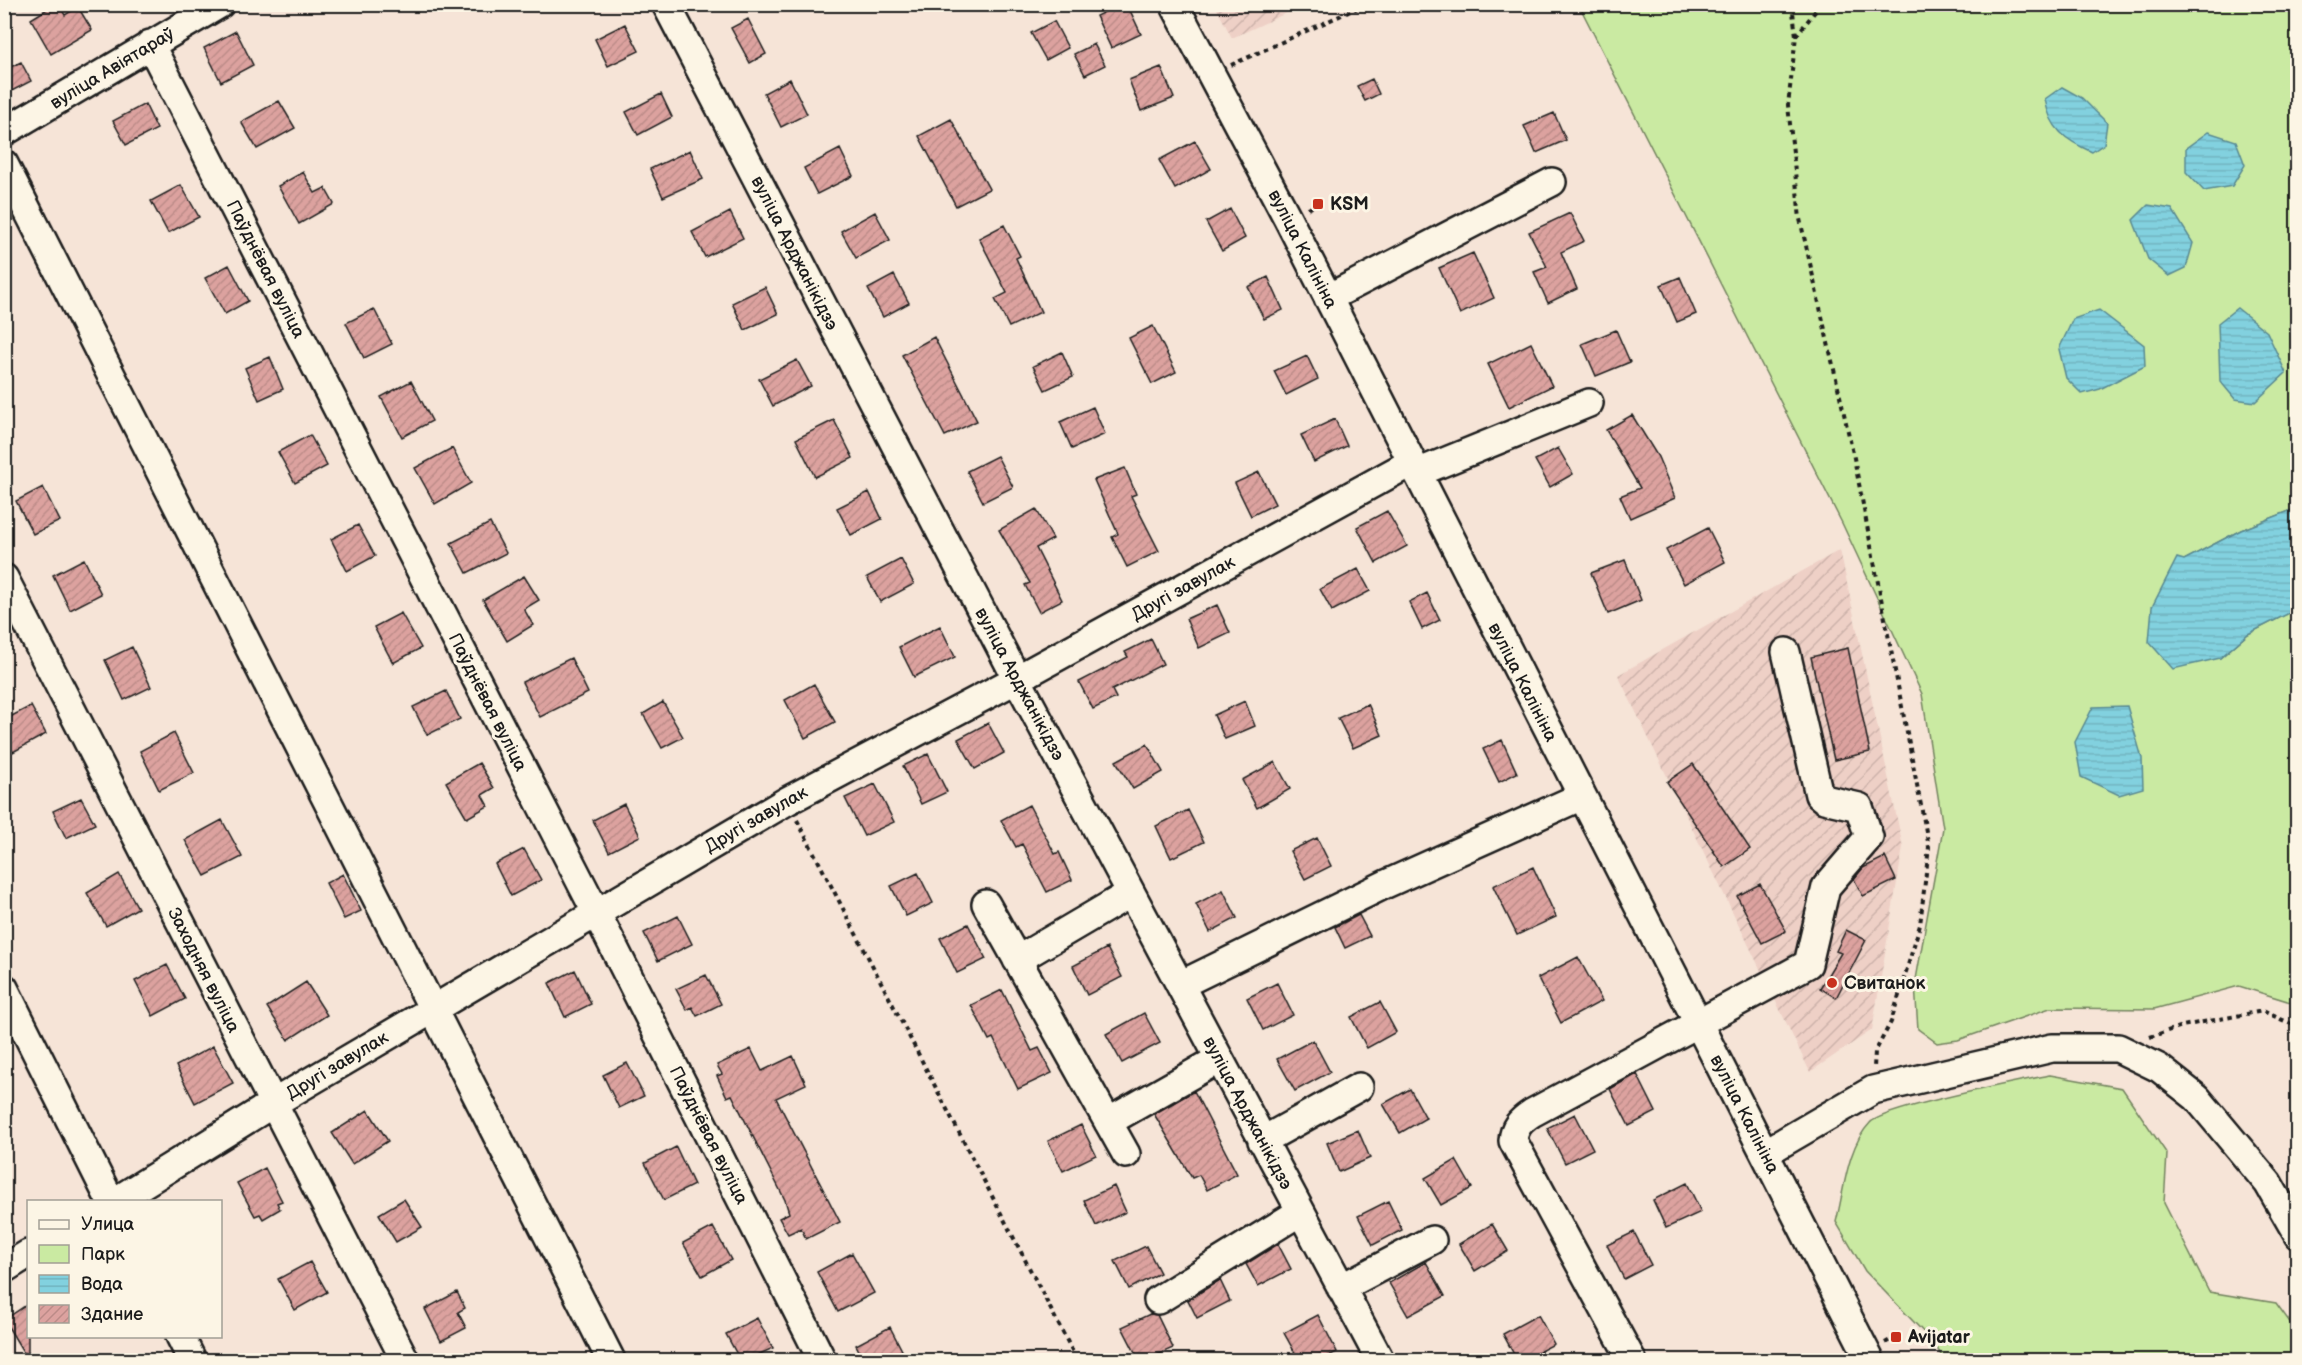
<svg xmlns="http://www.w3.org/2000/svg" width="2302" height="1365" font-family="'Balsamiq Sans',sans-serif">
  <defs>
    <pattern id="industrial-furrows" width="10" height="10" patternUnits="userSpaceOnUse" patternTransform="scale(1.5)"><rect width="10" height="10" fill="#eed0c6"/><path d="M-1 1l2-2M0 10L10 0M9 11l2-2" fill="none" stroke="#ccb2aa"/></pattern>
    <pattern id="water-rules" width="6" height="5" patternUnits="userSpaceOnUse" patternTransform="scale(1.5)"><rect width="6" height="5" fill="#82d1df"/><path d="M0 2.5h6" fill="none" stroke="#70b3bf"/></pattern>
    <pattern id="building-hatch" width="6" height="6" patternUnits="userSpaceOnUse" patternTransform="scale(1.5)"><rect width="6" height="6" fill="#dca29f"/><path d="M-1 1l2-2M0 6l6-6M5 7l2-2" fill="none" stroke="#bc8b88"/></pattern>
  </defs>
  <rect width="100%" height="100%" fill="#f6e4d7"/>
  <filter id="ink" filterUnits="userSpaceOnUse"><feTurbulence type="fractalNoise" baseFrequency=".0167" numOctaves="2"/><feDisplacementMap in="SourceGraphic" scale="12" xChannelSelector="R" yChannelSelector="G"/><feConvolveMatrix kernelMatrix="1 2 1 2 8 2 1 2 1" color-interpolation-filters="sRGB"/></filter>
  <g filter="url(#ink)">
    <path fill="url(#industrial-furrows)" d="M1215,5h89l-72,33z
      M1840,550l63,297 -31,183 -62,42 -192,-397z"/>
    <path fill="#caeaa2" stroke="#73835f" stroke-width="1.5" d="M1579,5h718v503l-56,22 -57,30 36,98 28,-24 49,-25v25l-7,20 8,31 -1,319 -58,-18 -85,23 -104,-1 -92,32 -21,3 -19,-14 -3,-44 28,-157 -21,-134 -80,-171z
      M2050,1075l72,13 45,66 -3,49 45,89 67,11 21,29v28h-353l-10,-17 -69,-72 -29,-49c8,-31 11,-75 34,-99 15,-16 151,-42 180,-48z"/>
    <path fill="url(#water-rules)" stroke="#598991" stroke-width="1.5" d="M2062,87l20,11 25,25 -3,21 -12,8c-27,-12 -42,-23 -47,-53z
      M2208,132l28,9 9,24 -13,21 -28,5 -18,-19v-24z
      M2148,205l24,4 21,34 -7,25 -17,8 -21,-17 -15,-39z
      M2237,308l30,24 19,41 -31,29 -20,-3 -15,-18 -2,-58z
      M2099,310l45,35 1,21 -45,23 -18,5 -16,-16 -7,-29 14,-30z
      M2297,508v101l-49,25 -28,24 -47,11 -24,-27 3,-35 25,-49 7,2 57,-30z
      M2127,706l15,52 1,30 -24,7 -38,-18 -6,-35 18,-35z"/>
    <path fill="url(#building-hatch)" stroke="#1c1c1c" stroke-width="1.5" d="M55,4h3l7,11 13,-8 14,23 -41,24 -20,-35z
      M1121,4h6l14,30 -30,14 -15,-32z
      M748,19l18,35 -16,9 -19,-35z
      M1054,21l14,27 -22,12 -15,-27z
      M625,24l14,27 -31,15 -13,-27z
      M236,31l17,34 -32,17 -17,-34z
      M1094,44l11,21 -20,10 -11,-21z
      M21,62l10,19 -27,14v-25z
      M1161,67l13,31 -33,13 -12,-31z
      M790,79l17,35 -26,13 -17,-34z
      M1372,79l7,15 -14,7 -8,-15z
      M661,94l11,23 -34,18 -12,-23z
      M279,101l16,27 -38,21 -16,-27z
      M145,104l12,25 -31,16 -13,-24z
      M1554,113l12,27 -30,13 -12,-27z
      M951,119l38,70 -33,17 -37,-70z
      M1195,141l16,28 -36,20 -16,-29z
      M840,149l13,27 -36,18 -13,-26z
      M690,150l13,29 -40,18 -13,-28z
      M303,172l12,21 10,-5 9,16 -35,20 -21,-38z
      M181,185l18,32 -31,16 -17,-32z
      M1230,209l15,29 -23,13 -16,-29z
      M730,212l13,26 -38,19 -13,-25z
      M875,212l15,28 -34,18 -15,-27z
      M1570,213l14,28 -23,11 16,37 -29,14 -14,-31 13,-5 -18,-35z
      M1004,225l16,31 -4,2 25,54 -32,15 -14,-28 12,-6 -28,-55z
      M1473,253l21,45 -34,16 -21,-46z
      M229,265l19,36 -23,13 -20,-36z
      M894,275l15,28 -26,14 -15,-28z
      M1268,277l15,33 -19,9 -16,-32z
      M1680,277l16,37 -19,8 -16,-37z
      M765,287l13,27 -33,16 -13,-27z
      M374,309l18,35 -28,14 -18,-35z
      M1153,326l23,46 -24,12 -23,-46z
      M1616,330l14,32 -34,14 -14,-32z
      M934,337l43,84 -32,15 -43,-81z
      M1531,343l21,43 -43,21 -21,-43z
      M1062,352l11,25 -28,13 -12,-24z
      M1307,356l11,23 -32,16 -12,-24z
      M270,357l13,32 -24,11 -14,-32z
      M797,360l14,26 -38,20 -14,-27z
      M411,381l21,40 -30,16 -21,-40z
      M1093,407l12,27 -33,15 -12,-27z
      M1632,415l26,42 17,41 -45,20 -10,-22 20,-8 -34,-58z
      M1335,419l12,27 -33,16 -13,-27z
      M834,420l19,38 -38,19 -19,-38z
      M310,435l17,31 -32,17 -17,-31z
      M452,448l19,35 -36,21 -20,-36z
      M1558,448l15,26 -23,13 -15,-27z
      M997,456l16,31 -30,15 -16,-31z
      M1125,468l11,26 -5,2 28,55 -32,16 -15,-30 6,-3 -24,-54z
      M1259,472l16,32 -24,12 -16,-33z
      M43,487l17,34 -27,13 -17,-33z
      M869,492l13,27 -31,16 -14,-27z
      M1036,509l17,30 -17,9 26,52 -23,12 -14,-27 5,-2 -31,-53z
      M1387,511l20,35 -31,17 -19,-36z
      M490,523l16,30 -39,20 -16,-30z
      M358,525l17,31 -28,15 -16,-32z
      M1708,528l17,34 -41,22 -18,-34z
      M84,559l17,35 -31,16 -17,-35z
      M901,559l13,25 -34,18 -13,-25z
      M1625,560l16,40 -33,14 -17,-41z
      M1358,569l12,22 -38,20 -12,-22z
      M524,576l15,24 -15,9 9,16 -26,16 -24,-41z
      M1427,593l13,27 -18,9 -13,-27z
      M1217,605l13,28 -31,15 -13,-29z
      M401,613l20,35 -28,15 -19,-36z
      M940,626l15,31 -41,20 -15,-30z
      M1151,639l12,25 -51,26 4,8 -23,11 -14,-27 49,-25 -3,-5z
      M132,647l19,40 -27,13 -19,-40z
      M1848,648l22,104 -36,8 -23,-103z
      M571,658l17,35 -48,24 -18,-35z
      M814,684l21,38 -30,16 -20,-38z
      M446,691l14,28 -33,16 -14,-28z
      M1245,701l10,25 -30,13 -11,-24z
      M663,702l20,35 -21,11 -19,-34z
      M1368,704l14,31 -29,13 -15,-30z
      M31,706l15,28 -33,18 -9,-16v-16z
      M988,723l16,30 -29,16 -17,-30z
      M174,733l20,40 -35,17 -19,-39z
      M1502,740l15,33 -18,9 -16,-33z
      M1147,744l16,28 -30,17 -17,-28z
      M928,754l19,38 -26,12 -18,-38z
      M1275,762l15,27 -33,19 -15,-28z
      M479,763l15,25 -12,7 6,11 -21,12 -21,-36z
      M1693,764l57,85 -26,18 -57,-85z
      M875,784l19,38 -30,14 -19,-38z
      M81,798l14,26 -29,14 -13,-27z
      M624,804l16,32 -31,16 -16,-32z
      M1029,805l26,49 4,-2 13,28 -25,12 -25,-48 -6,3 -15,-27z
      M1188,810l16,32 -33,16 -15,-32z
      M222,820l20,37 -37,19 -20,-36z
      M1317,838l14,28 -26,13 -15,-28z
      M524,849l17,31 -30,16 -16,-32z
      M1885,857l11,23 -33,16 -9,-17 9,-11z
      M1533,867l23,50 -39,18 -24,-49z
      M918,873l15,30 -27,13 -15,-30z
      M119,874l19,34 -32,18 -19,-33z
      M343,874l18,37 -17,8 -18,-36z
      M1760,884l26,47 -24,12 -25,-47z
      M1223,890l14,28 -27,14 -14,-28z
      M1359,915l11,21 -25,12 -10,-21z
      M678,916l14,28 -34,17 -14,-28z
      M968,924l18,35 -29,14 -17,-35z
      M1846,930l20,10 -30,58 -16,-10 21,-35 -5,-2z
      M1107,948l15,29 -35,18 -14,-29z
      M1578,957l24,44 -41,22 -23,-45z
      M167,965l18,34 -32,17 -18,-35z
      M575,970l16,34 -26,13 -16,-34z
      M706,975l15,29 -24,12 -5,-9 -5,3 -11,-21z
      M306,982l21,33 -39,25 -21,-33z
      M1277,983l16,32 -30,15 -16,-32z
      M1002,990l30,61 7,-3 13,25 -34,16 -25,-51 -4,2 -18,-35z
      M1380,1002l16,30 -29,16 -16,-31z
      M1144,1013l16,30 -38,20 -16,-29z
      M1313,1040l17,32 -35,19 -18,-32z
      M213,1046l20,37 -38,20 -19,-37z
      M751,1049l11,22 31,-15 13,28 -30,14 64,124 -34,17 -5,-11 -13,6 -9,-16 10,-5 -4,-13 -53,-105 -5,2 -10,-21 5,-2 -5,-9z
      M627,1063l17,33 -25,12 -16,-33z
      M1637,1074l19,38 -27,14 -19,-37z
      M1410,1089l16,29 -26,15 -17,-29z
      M1194,1091l43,83 -30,16 -8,-15 -7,3 -38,-64z
      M368,1110l20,31 -36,23 -20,-31z
      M1575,1114l18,35 -28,14 -18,-35z
      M1081,1125l15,30 -33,16 -15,-30z
      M1358,1130l12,28 -31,14 -12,-29z
      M676,1147l18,38 -30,15 -19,-37z
      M1456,1160l16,28 -31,17 -16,-27z
      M265,1168l17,33 -5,2 3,6 -17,10 -3,-5 -5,2 -18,-33z
      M1687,1183l14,29 -35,16 -13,-28z
      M1114,1186l12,26 -30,14 -12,-26z
      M404,1199l18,28 -26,15 -17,-28z
      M1388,1201l14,29 -29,15 -15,-29z
      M1492,1224l16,27 -33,20 -16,-27z
      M713,1227l18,33 -29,16 -19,-33z
      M1634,1232l17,33 -27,14 -17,-34z
      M1278,1244l13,25 -33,17 -12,-22z
      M1146,1246l14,27 -31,16 -14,-28z
      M852,1253l22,40 -36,19 -21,-40z
      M310,1262l17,30 -32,18 -17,-31z
      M1426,1262l19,34 -37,20 -19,-33z
      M1220,1280l10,21 -33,17 -9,-18z
      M457,1292l8,16 -7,4 8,16 -25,13 -16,-32z
      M28,1304v56l-24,-40z
      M1150,1314l7,1 16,33 -27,12h-7l-17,-33z
      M1318,1315l19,37 -17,8h-21l-15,-27z
      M1538,1315l16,29 -31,16h-6l-14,-26z
      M757,1318l16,30 -26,12h-7l-14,-26z
      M890,1327l17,33h-43l-8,-15z"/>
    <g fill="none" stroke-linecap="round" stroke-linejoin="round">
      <g stroke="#1c1c1c" stroke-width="32">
        <path id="minor" d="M666,4l351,675 363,681
          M1174,4l113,213 583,1143
          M150,44l446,868 226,448
          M4,132l216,-128
          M4,164l607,1196
          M1328,298l224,-116
          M1417,473l172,-70
          M4,578l401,782
          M986,904l140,250
          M1017,960l114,-67
          M1180,985l206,-101 196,-88
          M4,988l107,214
          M1108,1122l111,-63
          M1262,1141l97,-54
          M1765,1153l108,-63 179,-42h66l41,20 38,30 71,85 30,52
          M114,1202l158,-98 515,-303 230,-122 395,-217
          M4,1269l24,-15
          M1341,1288l91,-48
          M1158,1300l142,-88
          M180,1336l12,24
          M1632,1360l-119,-219c1,-14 7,-20 19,-28l276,-149 18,-77 43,-50 -10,-30 -35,-8 -5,-4 -33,-143"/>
      </g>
      <path stroke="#1c1c1c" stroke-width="4" stroke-dasharray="4.5 4.5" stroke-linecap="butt" d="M1792,4l4,32
        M1821,4l-25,32 -8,69 12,114 54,239 75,389 -9,78 -29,97 -16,30 -1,15
        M1231,65l135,-61
        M1308,209l10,-5
        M797,820l280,540
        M2150,1037l32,-11 81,-15 35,16
        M1885,1343l11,-6"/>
      <use href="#minor" stroke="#fcf5e5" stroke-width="27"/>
    </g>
  </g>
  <g fill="#c8321e" stroke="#fcf5e5" stroke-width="2">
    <rect x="1312" y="198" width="12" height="12" rx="3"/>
    <circle cx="1832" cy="983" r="6"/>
    <rect x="1890" y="1331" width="12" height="12" rx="3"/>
  </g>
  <g text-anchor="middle" stroke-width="6" stroke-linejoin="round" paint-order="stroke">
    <g font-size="18" fill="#1c1c1c" stroke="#fcf5e5">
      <text transform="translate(112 68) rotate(-31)" y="6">вуліца Авіятараў</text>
      <text transform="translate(1303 249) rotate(63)" y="6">вуліца Калініна</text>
      <text transform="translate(795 253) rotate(63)" y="6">вуліца Арджанікідзэ</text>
      <text transform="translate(266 269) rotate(63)" y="6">Паўднёвая вуліца</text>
      <text transform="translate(1183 588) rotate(-29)" y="6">Другі завулак</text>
      <text transform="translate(1523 682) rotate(63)" y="6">вуліца Калініна</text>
      <text transform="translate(1020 684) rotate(62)" y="6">вуліца Арджанікідзэ</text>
      <text transform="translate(488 702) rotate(63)" y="6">Паўднёвая вуліца</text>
      <text transform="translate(756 819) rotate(-30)" y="6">Другі завулак</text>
      <text transform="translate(204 970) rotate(63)" y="6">Заходняя вуліца</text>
      <text transform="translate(337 1065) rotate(-31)" y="6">Другі завулак</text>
      <text transform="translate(1248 1113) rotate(62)" y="6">вуліца Арджанікідзэ</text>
      <text transform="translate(1745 1114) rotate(63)" y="6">вуліца Калініна</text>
      <text transform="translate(709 1135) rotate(63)" y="6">Паўднёвая вуліца</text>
    </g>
    <g font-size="18" font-weight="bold" fill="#1c1c1c" stroke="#fcf5e5" text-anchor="start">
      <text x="1330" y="210">KSM</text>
      <text x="1844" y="989">Свитанок</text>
      <text x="1908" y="1343">Avijatar</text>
    </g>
  </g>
  <rect width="2302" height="1365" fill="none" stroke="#fcf5e5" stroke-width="24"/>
  <rect x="12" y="12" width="2278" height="1341" fill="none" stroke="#1c1c1c" stroke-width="2" filter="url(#ink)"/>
  <rect x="27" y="1200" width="195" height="138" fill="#fcf5e5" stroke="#a29e95" stroke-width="1.5"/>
  <rect x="39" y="1220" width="30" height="9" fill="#fcf5e5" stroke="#a29e95" stroke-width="1.5"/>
  <text x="81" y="1230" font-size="18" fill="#1c1c1c">Улица</text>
  <rect x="39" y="1245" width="30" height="18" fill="#caeaa2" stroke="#a29e95" stroke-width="1.5"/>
  <text x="81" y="1260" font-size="18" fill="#1c1c1c">Парк</text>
  <rect x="39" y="1275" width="30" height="18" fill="url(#water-rules)" stroke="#a29e95" stroke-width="1.5"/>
  <text x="81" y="1290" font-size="18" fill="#1c1c1c">Вода</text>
  <rect x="39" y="1305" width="30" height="18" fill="url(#building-hatch)" stroke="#a29e95" stroke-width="1.5"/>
  <text x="81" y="1320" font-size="18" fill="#1c1c1c">Здание</text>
</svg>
